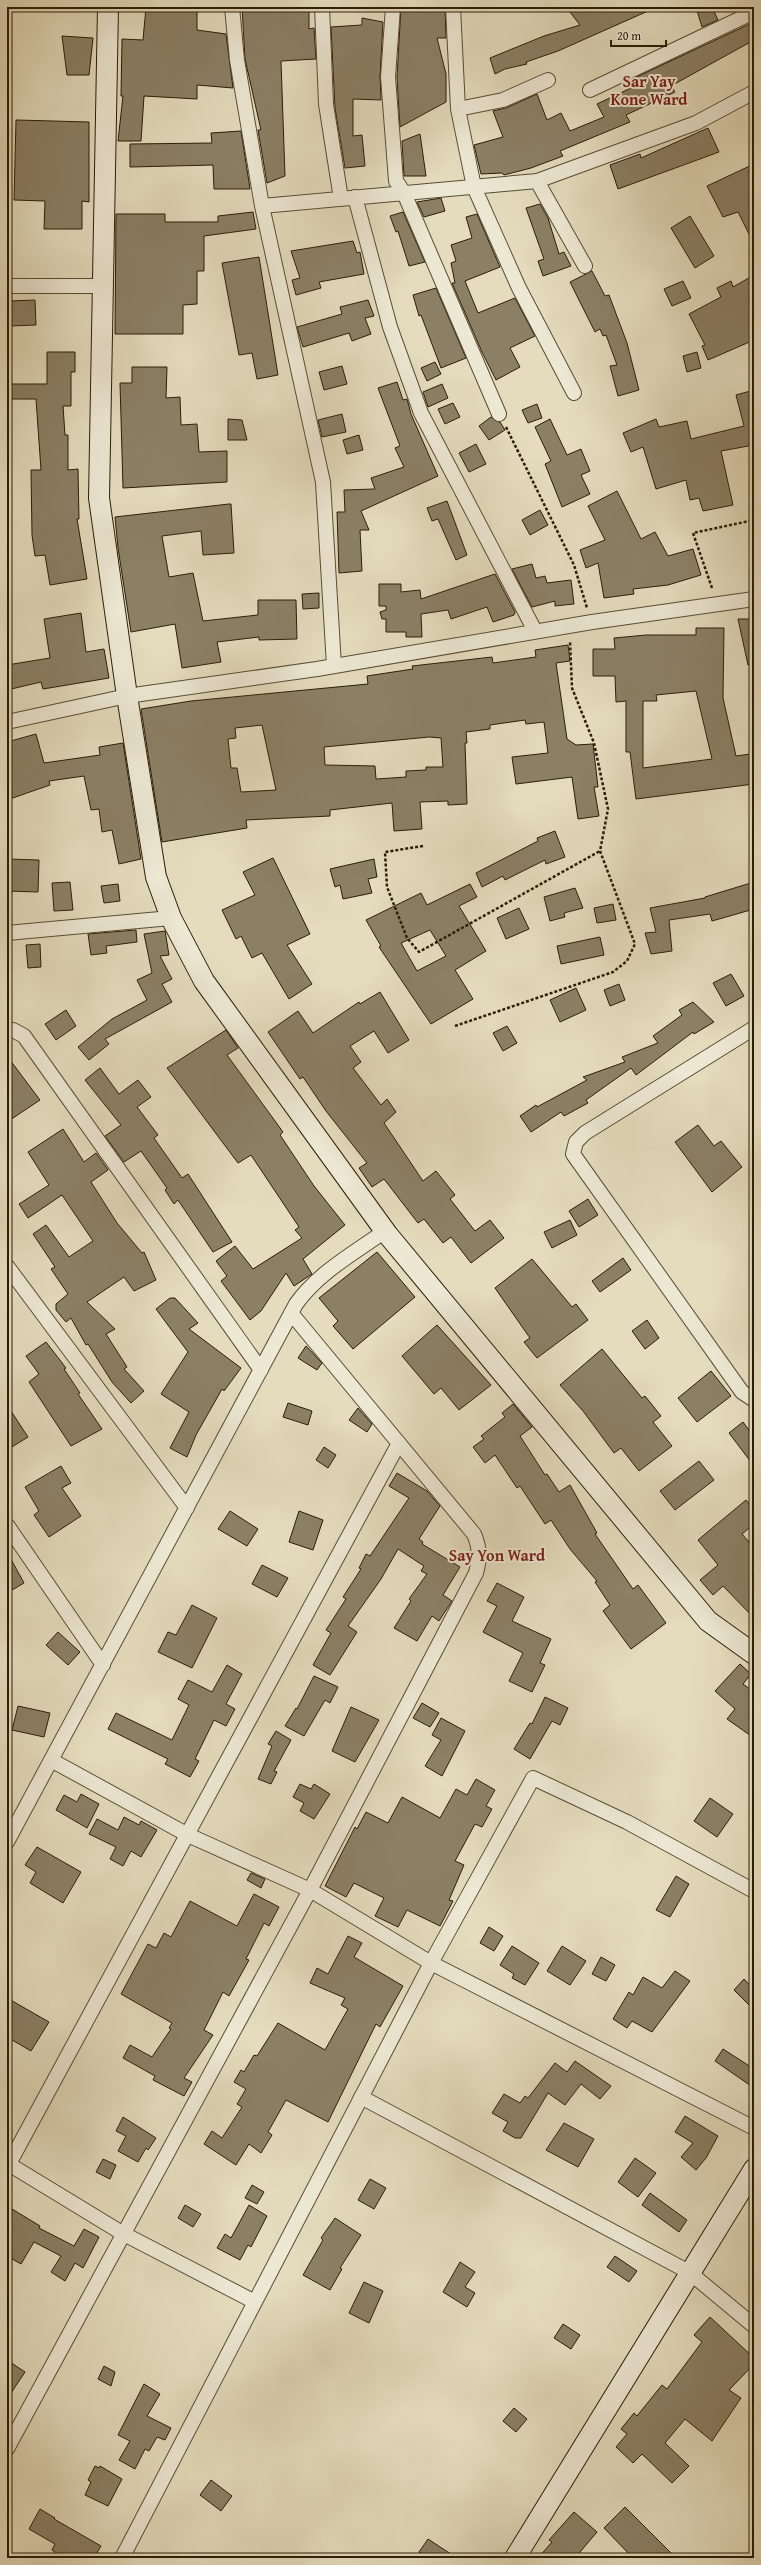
<svg xmlns="http://www.w3.org/2000/svg" width="761" height="2565" font-family="'Gentium Book Plus',serif">
  <rect width="100%" height="100%" fill="#e4dcbd"/>
  <filter id="stains"><feTurbulence type="fractalNoise" baseFrequency=".005" numOctaves="4"/><feColorMatrix values="0 0 0 0 .2 0 0 0 0 .09 0 0 0 0 .02 0 0 0 .5 -.17"/></filter>
  <radialGradient id="worn" r=".72"><stop offset=".6" stop-color="#630" stop-opacity="0"/><stop offset="1" stop-color="#630" stop-opacity=".3"/></radialGradient>
  <path fill="#8b8066" stroke="#2b1c07" fill-rule="evenodd" d="M146,7h51v23l29,4 7,54 -36,-3v14l-53,-3 -3,45h-23l5,-45h-2l1,-57 21,1z
    M242,7h67v22l5,-1 2,31 -35,2 4,115 -18,7 -9,-53h3l-16,-71z
    M401,7h44l1,31h-9l9,36v28l-46,25 -3,-50z
    M566,7h91l-99,44 -32,11 1,2 -22,5 -10,5 -5,-16 54,-22 36,-11z
    M696,7h16l6,13 -16,7z
    M362,18l21,4 -3,54 1,24 -28,-1v37l9,-1 3,31 -20,2 -10,-60 -4,-81 31,-2z
    M754,22v18l-83,46 4,6 -49,23 4,7 -70,29 3,5 -32,12 -27,7 -2,-2 -21,1 -7,-29 29,-8 -10,-26 13,-3 31,-14 10,26 14,-7 9,18 34,-14 -7,-13 36,-17 -3,-7z
    M62,36l31,2 -4,37h-22z
    M16,120l73,2v80l-7,-1v28h-38l1,-28 -31,-1z
    M708,128l11,24 -101,37 -8,-24 30,-11 1,4z
    M241,131l9,58h-36l-1,-24 -83,2v-23l82,-1 -1,-10z
    M420,134l6,42h-22l-2,-35z
    M754,164v80l-16,-32 -15,5 -16,-31z
    M441,198l4,13 -21,6 -7,-15z
    M540,204l8,14 11,36 5,-2 7,14 -28,10 -5,-15 6,-2 -18,-51z
    M253,212l3,17 -52,7v35h-7v33l-14,1v29h-68l1,-120h49v8h53v-6z
    M403,212l22,50 -16,4 -11,-35 -2,1 -6,-16z
    M477,214l23,53 -35,14 13,32 37,-15 20,38 -25,12 10,19 -24,13 -14,-28 -30,-69h3l-4,-20 5,-2 -5,-16 21,-7 -6,-21z
    M690,216l24,40 -19,12 -24,-40z
    M353,241l4,12 3,-1 4,22 -45,8 2,6 -25,7 -4,-15 8,-2 -9,-27z
    M259,257l19,118 -21,4 -5,-26 -13,2 -17,-92z
    M592,271l13,25 4,-1 18,48 12,47 -21,6 -8,-30 7,-1 -11,-30 -3,1 -3,-7 -5,3 -25,-50z
    M754,275v65l-46,20 -6,-14 3,-1 -16,-31 32,-17 -4,-9 14,-7 2,6z
    M683,281l8,17 -19,8 -8,-17z
    M436,288l30,70 -25,10 -20,-53 -2,1 -6,-21z
    M35,300l1,25 -26,1 -1,-25z
    M368,300l6,16 -9,2 6,16 -19,7 -3,-8 -46,14 -6,-20 45,-13 -2,-7z
    M47,352h28v20h-4v34h-8l2,29h3v35l10,-1 1,50h-2l10,60 -37,6 -5,-30 -10,1 -3,-21 -1,-65h10l-5,-71h-25v-15h36z
    M697,352l4,16 -14,4 -4,-16z
    M435,362l6,12 -14,7 -6,-13z
    M342,366l5,18 -23,6 -5,-18z
    M132,367h35l-1,31 14,-1 1,28 16,-1 2,28 28,-1v31l-104,6 -3,-105h12z
    M397,382l6,18 4,-1 4,15 27,62 -77,35 8,19h-9l2,41 -23,2 -2,-61h8l-1,-22 31,-1 -4,-11 33,-11 -9,-19 5,-2 -22,-58z
    M442,384l6,14 -20,9 -5,-15z
    M754,390v55l-33,6 12,54 -30,6 -4,-13 -9,2 -4,-20 -30,9 -13,-42 -12,5 -8,-19 33,-14 3,8 28,-6 4,18 53,-13 -8,-31z
    M453,403l7,14 -15,7 -7,-15z
    M537,404l5,14 -14,5 -6,-13z
    M342,414l4,18 -24,5 -4,-17z
    M491,417l9,5 5,8 -16,10 -10,-14z
    M228,419l14,1 5,20h-19z
    M550,419l17,36 14,-6 9,22 -9,4 9,19 -28,13 -17,-43 6,-3 -16,-34z
    M359,435l4,15 -16,4 -4,-14z
    M476,444l10,20 -17,8 -10,-19z
    M617,491l24,48 14,-7 13,24 25,-7 8,26 -33,10 -35,4 1,5 -30,4 -6,-35 -12,5 -6,-18 25,-10 -17,-34z
    M447,501l20,54 -11,5 -18,-41 -6,2 -5,-13z
    M229,504h2l3,49 -31,2 -2,-24 -39,5 7,41 24,-4 10,48 55,-6v-15h38l1,39 -38,1v-3l-42,5 4,20 -39,6 -7,-44 -44,8 -13,-84 -3,-31z
    M540,510l8,15 -18,10 -8,-15z
    M532,564l4,14 9,-2 2,7 24,-3 3,24 -19,2v-5l-23,6 -20,-38z
    M495,574l20,38 -1,3 -21,7 -6,-15 -36,12 -3,-9 -27,4 1,23h-16v-5h-20v-13h-4l-2,-7 6,-2v-4h-7v-22h22v8l19,-2 1,9z
    M319,593v15l-16,1 -1,-15z
    M81,613l5,39 18,-3 5,29 -66,11 -2,-7 -34,8v-25l43,-7 -6,-39z
    M738,619h16v45l-6,1z
    M696,628h28l-1,70 13,58 14,-2 4,30 -118,15 -6,-47h-4v-51l-10,1 -1,-26h-22v-27h22l-1,-11 32,-3h50zM696,691l16,68 -69,9v-67h14l-1,-6z
    M568,645l2,16 -14,2 11,76 9,6 17,-1 5,43h-4l5,29 -21,3 -6,-42 -56,7 -4,-27 36,-4 -4,-31 -18,2 -1,-4 -35,5v4l-24,3 1,11h-2l2,61 -19,1v-4l-28,1 2,27 -28,2 -2,-28 -62,7v6l-84,4 1,8 -85,14 -21,-133 50,-8 177,-17 -1,-8 46,-7 -1,-3 80,-9 1,6 43,-6 -1,-7zM262,725l14,65 -35,2 -4,-24h-6l-3,-29 8,-1 -1,-10zM429,737l12,1 2,29h-17v3l-20,1v6l-30,2 -1,-13 -50,-1 -1,-18z
    M36,734l8,29 56,-8 -1,-8 24,-4 18,116 -22,5 -7,-34 -10,2 -3,-23 -8,1 -7,-34 -35,5 1,4 -43,15v-58z
    M555,831l10,26 -19,7 -1,-4 -40,20 -2,-4 -21,11 -6,-14 62,-32 -1,-3z
    M273,858l37,76 -23,11 25,39 -23,15 -27,-46 -10,5 -11,-22 -5,3 -14,-29 33,-15 -12,-23z
    M7,859l32,1 -1,32 -31,-1z
    M374,859l3,18 -9,2 4,14 -29,6 -3,-14 -5,2 -5,-18z
    M70,882l3,28 -19,1 -2,-28z
    M754,882v27l-42,12 -2,-7 -41,6 3,31 -21,3 -6,-21 11,-1 -6,-24 55,-10v-1z
    M118,884l2,17 -16,2 -3,-17z
    M470,884l7,13 -18,9 27,45 -31,19 18,29 -42,25 -52,-77 2,-1 -15,-26 55,-27 6,12zM430,930l16,26 -29,15 -16,-28z
    M575,888l8,20 -19,5 1,4 -15,4 -6,-24z
    M613,904l3,16 -19,3 -3,-15z
    M519,908l10,21 -23,10 -9,-21z
    M136,930l1,12 -31,4 1,7 -16,2 -3,-21z
    M165,931l4,24 -9,1 12,23 -10,5 10,18 -67,37 4,5 -20,16 -11,-13 34,-28 35,-19 -10,-20 15,-7 -8,-39z
    M600,937l4,18 -43,9 -4,-18z
    M40,944l1,23 -13,1 -2,-23z
    M731,974l13,22 -18,10 -13,-23z
    M619,984l6,16 -15,6 -6,-16z
    M576,988l10,22 -26,12 -10,-22z
    M380,992l29,48 -21,13 -14,-22 -24,15 11,16 -8,6 28,37 6,-6 9,13 -12,11 39,58 13,-10 19,24 -5,4 25,32 15,-11 14,18 -33,25 -20,-26 -8,6 -19,-24 -6,4 -34,-44 -12,8 -13,-19 8,-5 -41,-52 -23,-34 -3,2 -32,-47 30,-21 15,22 46,-31 1,2z
    M693,1002l21,20 -20,12 -1,-2 -57,43 -5,-7 -45,32 2,3 -24,13 -3,-4 -30,20 -11,-16 16,-11 1,2 50,-27 -4,-3 42,-15 -3,-5 36,-14 -5,-7 29,-21 -3,-5z
    M66,1010l10,16 -20,14 -11,-16z
    M507,1026l10,17 -14,8 -10,-18z
    M226,1030l12,18 -11,7 56,77 -3,3 34,51 31,39 -42,34 9,15 -18,12 -8,-13 -25,38 -11,9 -29,-39 6,-5 -11,-15 19,-15 18,23 49,-31 -7,-8 4,-3 -48,-72 -13,8 -71,-95z
    M7,1056l33,44 -33,22z
    M100,1068l19,26 19,-14 13,17 -14,10 21,28 -4,3 28,40 6,-4 44,68 -19,10 -35,-52 -4,4 -9,-14 2,-2 -26,-37 -17,11 -19,-26 16,-11 -36,-45z
    M698,1125l16,21 7,-5 21,26 -30,25 -37,-50z
    M63,1129l21,33 12,-9 12,17 -17,12 26,41 25,30 2,-1 12,28 -22,11 -10,-14 -37,25 28,27 -9,5 21,33 -3,2 20,22 -13,12 -19,-21 -24,-38 -2,1 -15,-27 -5,4 -10,-12v-6l12,-10 -17,-25 4,-2 -22,-33 13,-9 23,32 24,-16 -31,-46 -34,23 -9,-14 30,-19 -21,-33z
    M588,1199l10,16 -19,12 -10,-16z
    M570,1220l7,15 -25,13 -8,-16z
    M377,1252l38,45 -62,52 -20,-23 5,-5 -19,-23z
    M623,1258l8,12 -31,22 -8,-11z
    M532,1259l40,48 4,-3 12,16 -51,38 -13,-16 6,-4 -35,-50z
    M170,1298h5l23,25 -9,6 52,39 -17,23 -2,-2 -26,46 -9,22 -17,-9 19,-36 -28,-18 27,-42 -32,-43z
    M647,1320l12,18 -14,11 -13,-18z
    M437,1325l54,60 -32,25 -18,-22 -7,6 -32,-38z
    M46,1342l20,26 -2,1 16,24 -2,1 24,35 -31,17 -42,-64 10,-8 -13,-18z
    M306,1346l16,17 -5,7 -19,-12z
    M602,1349l40,49 3,-2 16,20 -8,6 19,24 -33,25 -18,-23 -7,5 -31,-42 -23,-26z
    M711,1371l20,25 -34,26 -19,-24z
    M288,1403l24,8 -4,14 -25,-8z
    M513,1404l19,23 -12,9 25,39 2,-1 12,18 11,-7 27,48 -2,1 38,55 5,-4 28,38 -35,26 -28,-38 7,-6 -15,-23 2,-1 -27,-32 -19,-29 -6,4 -25,-38 -3,2 -22,-33 -10,8 -12,-16 11,-8 -3,-3 24,-19 -3,-4z
    M7,1405l21,32 -21,13z
    M358,1408l14,16 -5,8 -18,-12z
    M743,1422l11,15v29l-25,-33z
    M324,1447l12,8 -8,13 -12,-8z
    M699,1461l15,19 -39,30 -15,-19z
    M61,1466l10,17 -9,5 19,28 -32,21 -15,-22 5,-4 -14,-24z
    M397,1473l30,18 13,15 -21,33 4,3 -1,2 38,23 -17,28 9,6 -13,20 -7,-5 -15,25 -23,-13 17,-27 -2,-2 18,-25 -6,-3 3,-5 -26,-17 -17,30 -33,47 9,6 -27,43 -17,-10 18,-32 -5,-3 20,-31 -3,-2 18,-28 -2,-1 7,-14 4,2 39,-58 -20,-12z
    M746,1500l8,10v14l-12,10 12,14v70l-31,-32 -10,9 -13,-15 18,-15 -20,-25z
    M230,1511l28,18 -11,17 -29,-17z
    M299,1511l24,9 -10,30 -24,-8z
    M7,1552l17,31 -17,10z
    M262,1565l26,13 -11,19 -25,-13z
    M497,1583l27,14 -12,24 39,18 -11,24 5,2 -13,27 -23,-11 14,-28 -40,-21 14,-26 -10,-5z
    M192,1605l25,13 -25,50 -34,-16 10,-20 8,3z
    M58,1632l22,20 -12,13 -22,-20z
    M740,1664l11,10 -8,10 11,8v46l-27,-19 8,-10 -20,-18z
    M227,1665l15,9 -16,30 9,5 -9,17 -12,-6 -19,39 4,2 -9,16 -25,-13 3,-5 -60,-30 8,-16 56,27 17,-35 -11,-6 10,-19 24,12z
    M314,1676l24,11 -8,16 -5,-3 -21,36 -19,-10 11,-18 1,1z
    M545,1697l23,11 -8,17 -8,-4 -22,38 -16,-10 16,-26 2,1z
    M422,1703l17,10 -9,14 -17,-9z
    M18,1706l32,7 -6,24 -32,-7z
    M351,1707l28,13 -24,42 -23,-11z
    M441,1718l24,13 -23,45 -17,-10 16,-26 -9,-5z
    M276,1731l15,9 -17,31 3,1 -6,12 -13,-5 14,-33 -4,-2z
    M476,1779l19,11 -9,16 6,3 -10,18 -7,-3 -20,37 9,4 -15,35 4,1 -13,25 -33,-16 -9,17 -23,-11 9,-18 -30,-15 -8,14 -21,-11 30,-59 2,2 9,-17 22,11 14,-26 38,21 16,-29 11,6z
    M300,1784l11,5 3,-5 16,10 -16,25 -14,-8 4,-8 -11,-6z
    M81,1794l18,10 -12,24 -31,-18 8,-15 13,7z
    M710,1798l23,16 -16,23 -23,-16z
    M124,1817l15,8 2,-4 16,9 -16,27 -10,-6 -8,15 -13,-7 6,-12 -27,-13 8,-15 21,11z
    M37,1847l44,25 -18,31 -33,-20 6,-11 -11,-7z
    M251,1873l14,6 -4,9 -14,-8z
    M676,1876l13,8 -19,33 -14,-7z
    M254,1894l25,13 -10,19 -5,-3 -18,36 3,1 -20,36 -6,-4 -19,38 9,5 -29,43 8,4 -8,14 -31,-16 2,-4 -32,-18 7,-13 22,12 19,-28 -2,-1 3,-5 -51,-29 27,-50 8,4 8,-15 7,4 19,-36 47,25z
    M489,1927l14,9 -9,15 -14,-8z
    M348,1936l14,7 -8,14 49,29 -23,41 -4,-3 -48,98 -42,-22 -18,32 4,3 -11,18 -12,-9 -13,21 -32,-21 8,-13 10,7 20,-31 -5,-3 9,-15 -12,-7 7,-12 3,2 10,-17 3,1 21,-33 47,27 23,-41 -7,-4 4,-7 -35,-15 7,-15 11,6z
    M512,1946l27,17 -14,22 -13,-7 2,-4 -14,-9z
    M562,1946l24,15 -16,24 -23,-14z
    M601,1957l14,8 -9,16 -14,-7z
    M675,1971l15,10 -38,51 -20,-11 -5,7 -14,-9 16,-27 4,3 10,-18 19,11z
    M744,1979l10,11v20l-20,-20z
    M7,1998l42,24 -18,29 -24,-14z
    M723,2049l31,20v19l-39,-27z
    M575,2061l36,25 -11,13 -19,-15 -16,21 -17,-12 -27,45h-6l-12,-7 5,-9 -16,-9 12,-19 16,9 5,-7 3,2 27,-35 12,9z
    M685,2116l33,20 -12,22 -10,12 -15,-13 12,-14 -18,-11z
    M123,2117l33,21 -8,12 -2,-2 -8,14 -20,-11 8,-15 -10,-5z
    M564,2123l30,16 -16,28 -32,-17z
    M635,2158l21,15 -18,24 -20,-15z
    M103,2159l13,6 -6,14 -14,-7z
    M370,2179l16,9 -12,21 -16,-9z
    M252,2185l12,7 -7,12 -12,-6z
    M650,2193l37,27 -8,12 -37,-27z
    M185,2205l16,9 -8,13 -15,-9z
    M249,2205l18,11 -16,31 -3,-2 -8,15 -23,-12 8,-14 6,4z
    M12,2209l28,17 -1,2 35,18 10,-17 15,8 -16,31 -8,-5 -10,18 -14,-9 10,-16 -27,-14 -13,22 -14,-8v-39z
    M335,2218l26,17 -21,33 2,1 -12,21 -27,-15 20,-35 -2,-2z
    M615,2256l22,15 -8,11 -22,-15z
    M460,2262l15,10 -10,15 10,6 -8,14 -24,-15z
    M364,2282l19,9 -14,32 -20,-10z
    M710,2317l44,41v6l-25,26 12,8 -29,43 -27,-22 -20,24 24,23 -17,17 -30,-29 -9,9 -17,-16 11,-13 -6,-5 13,-16 3,3 25,-31 5,4 35,-47 -8,-7z
    M563,2324l17,11 -9,14 -17,-11z
    M7,2360l18,12 -18,27z
    M104,2366l11,6 -4,14 -13,-7z
    M144,2384l16,10 -13,22 24,12 -6,12 -8,-3 -8,14 -4,-2 -10,20 -16,-9 11,-19 -12,-6z
    M514,2408l13,11 -11,13 -13,-11z
    M95,2466l4,2 1,-2 22,13 -14,27 -23,-11 6,-13 -3,-2z
    M211,2480l21,16 -11,15 -21,-16z
    M625,2507l51,51h-43l-29,-30z
    M40,2509l15,9 -1,1 47,27 -7,12h-38l2,-4 -6,-4 3,-6 -26,-15z
    M574,2512l23,20 -22,26h-37l14,-16 -3,-2z
    M428,2539l29,19h-29l-9,-6z"/>
  <g fill="none" stroke-linecap="round" stroke-linejoin="round">
    <g stroke="#594c34" stroke-width="16">
      <path id="street" d="M232,7l5,53 25,146 61,276 11,184
        M322,7l4,97 15,95
        M393,7l-5,70 8,104 8,12 95,221
        M453,7l5,102 16,78 45,101 55,105
        M590,90l164,-78
        M458,109l45,-9 45,-20
        M537,181l48,85
        M355,197l35,130 31,86 114,218
        M262,206l275,-25 159,-58 58,-31
        M7,286h96
        M7,722l120,-26 190,-27 275,-47 162,-23
        M7,933l164,-15
        M754,1028l-169,105 -9,9 -3,12 169,238 12,8
        M7,1030h6l11,6 237,334
        M7,1266l180,242
        M7,1525l96,140
        M51,1760l137,75 122,55 121,73 323,165
        M7,1842l289,-538c22,-31 58,-51 89,-73
        M361,2097l328,175 65,54
        M7,2163l115,70 133,69
        M9,2164l390,-721
        M7,2449l303,-559 166,-317c4,-14 4,-25 -2,-39l-183,-221
        M122,2558l309,-595 102,-185 94,44 127,69"/>
    </g>
    <g stroke="#2b1c07" stroke-width="22">
      <path id="secondary" d="M108,7l-9,491 28,198 29,181 15,41 33,63 184,254 320,386 46,33
        M515,2558l239,-389"/>
    </g>
    <path stroke="#2b1c07" stroke-width="2.5" stroke-dasharray="3 2" stroke-linecap="butt" d="M506,427l68,138 13,43
      M712,588l-19,-55 61,-13
      M423,846l-38,6 2,35 20,51 12,14 181,-101
      M455,1026l158,-54 14,-11 8,-17 -35,-93 8,-42 -14,-66 -22,-55 -2,-46"/>
    <use href="#street" stroke="#ede8d4" stroke-width="14"/>
    <use href="#secondary" stroke="#ede8d4" stroke-width="20"/>
  </g>
  <g text-anchor="middle" stroke-width="4" stroke-linejoin="round" paint-order="stroke">
    <g font-size="16" font-weight="bold" fill="#7a1f14" stroke="#ede8d4">
      <text x="649" y="87">Sar Yay<tspan x="649" dy="18">Kone Ward</tspan></text>
      <text x="497" y="1561">Say Yon Ward</text>
    </g>
  </g>
  <rect width="761" height="2565" fill="none" stroke="#e4dcbd" stroke-width="24"/>
  <rect x="8" y="8" width="745" height="2549" fill="none" stroke="#2b1c07" stroke-width="2"/>
  <rect x="12" y="12" width="737" height="2541" fill="none" stroke="#2b1c07"/>
  <path d="M611 40v6h55v-6" fill="none" stroke="#2b1c07" stroke-width="2"/>
  <text x="617" y="40" font-size="12" fill="#2b1c07" stroke="#ede8d4" stroke-width="3" paint-order="stroke">20 m</text>
  <rect width="100%" height="100%" filter="url(#stains)"/>
  <rect width="100%" height="100%" fill="url(#worn)"/>
</svg>
